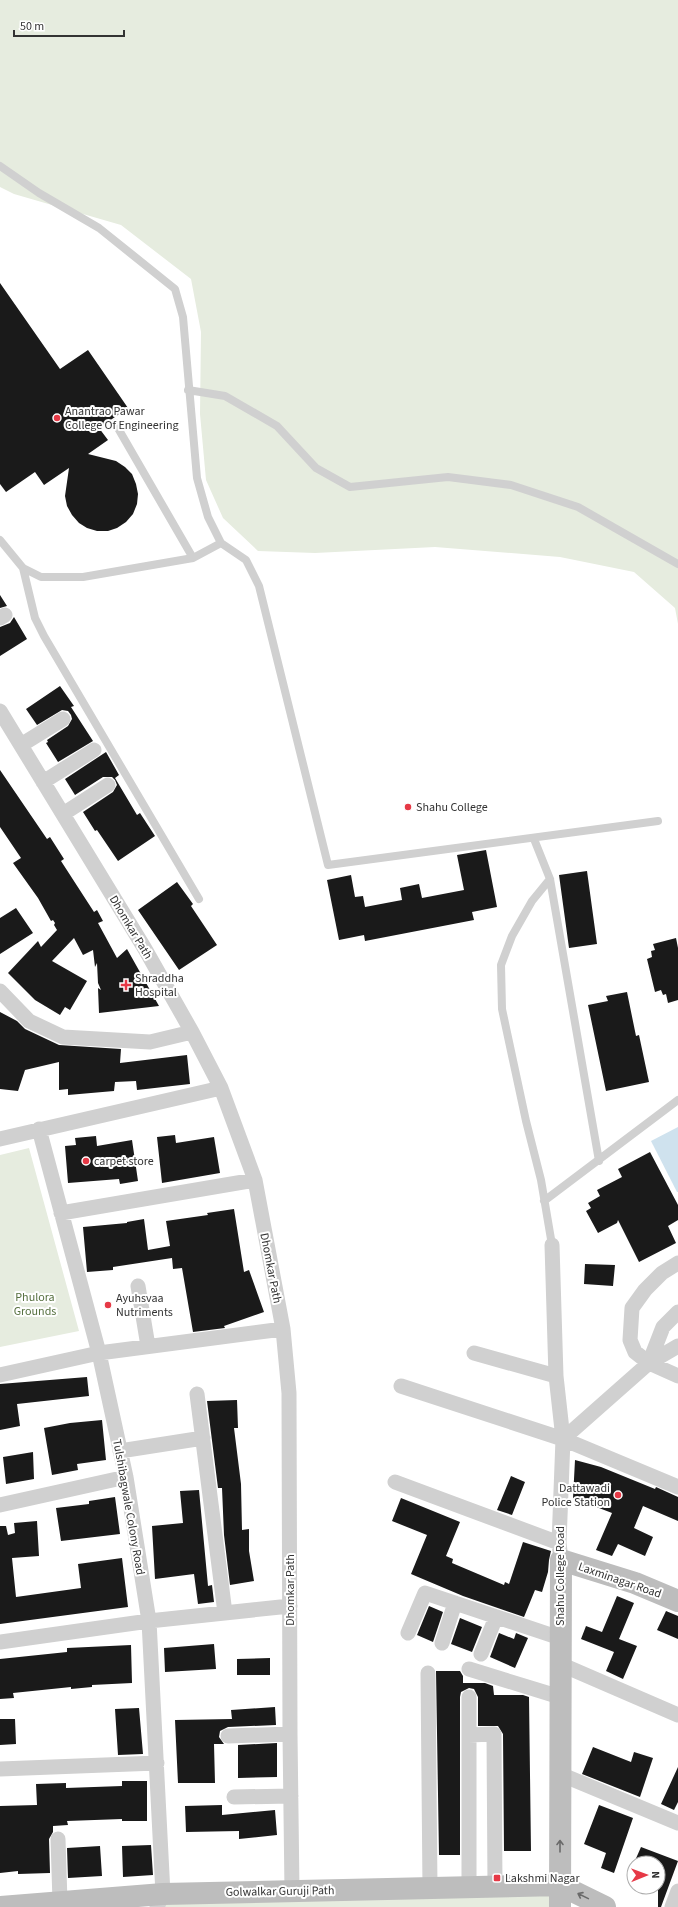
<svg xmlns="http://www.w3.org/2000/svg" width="678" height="1907" font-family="'Source Sans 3',sans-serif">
  <rect width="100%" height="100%" fill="#fff"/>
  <path fill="#e6ecdf" d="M0,0h678v624l-3,-16 -41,-36 -74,-15 -125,-10 -120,6 -57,-2 -35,-33 -17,-38 -6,-66 1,-82 -10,-53 -70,-54 -107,-31 -14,-7z
    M29,1148l50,183 -79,16v-192z
    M560,1885v22h-395l5,-13z"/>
  <path fill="#cfe2ee" d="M678,1127v65h-1l-26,-51z"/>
  <path fill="#1a1a1a" d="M0,283l60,86 28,-19 40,58 -29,20 9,12 -20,14 28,7 9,6 7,7 4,10 2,10 -1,10 -4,10 -7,8 -9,6 -9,3h-11l-10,-3 -8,-5 -7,-8 -5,-9 -2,-10 4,-28 -25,17 -9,-13 -29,20 -6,-8z
    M0,595l7,11 -7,2z
    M14,617l13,22 -27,17v-29l10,-4z
    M60,686l14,20 -3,1 22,34 -35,21 -12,-19 2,-1 -1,-2 21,-14 4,-7 -1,-4 -3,-4 -6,-1 -25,15 -11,-16z
    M106,752l13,23 -4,3 22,37 3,-2 15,23 -37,25 -21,-31 -2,1 -12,-19 30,-20 4,-7 -2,-5 -3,-3h-9l-28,18 -10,-16z
    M0,770l47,69 3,-2 14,22 -3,2 33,51 3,-2 6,11 -5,2 19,35 10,-9 32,57 -60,7 -1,-25 3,2 -3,-7 -1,-20 -2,4 -2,-17 -10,5 -9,-17 -22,23 35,20 -17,29 -5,-3 -5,8 -25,-15 -27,-27 30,-32 3,6 16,-17 -3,-5 1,-2 -2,-3 -2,1 -13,-23 -25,-35 8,-5 -21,-31z
    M486,850l11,57 -25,5 2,8 -109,21 -1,-6 -25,5 -12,-60 24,-5 4,22 8,-1 2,11 37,-7 -2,-12 19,-4 3,14 42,-8 -7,-35z
    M587,871l10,73 -28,4 -10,-73z
    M177,882l16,22 -2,2 26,39 -38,25 -41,-60z
    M16,908l17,25 -33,21v-36z
    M676,938l2,10v52l-10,3 -2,-9 -3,1 -2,-5 -6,2 -8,-33 5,-2 -1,-6 4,-1 -2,-6z
    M627,992l9,44 3,-1 10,47 -43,9 -18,-86 20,-4 -2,-5z
    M0,1012l17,9 8,8 34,16 62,4 -1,14 67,-8 3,29 -53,6 -1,-9 -21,1 -1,9 -46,4v-6l-9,1v-28l-34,8 -7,21 -18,-2z
    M175,1135l1,8 38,-6 6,36 -58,10 -5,-46z
    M96,1136l1,10 35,-6 6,41 -18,3 -1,-5 -51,4 -3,-37 11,-1 -1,-7z
    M650,1152l28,53v15l-10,6 8,17 -37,19 -21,-42 -1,3 -19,10 -12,-22 5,-3 -3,-5 12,-7 -3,-6 25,-13 -4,-8z
    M234,1209l10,63 5,-2 15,42 -40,14 1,2 -32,4 -11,-64 -9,1 -1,-11 -59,9v3l-26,2 -4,-45 44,-4v-1l17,-3 4,31 22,-4 -4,-25 42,-6 -1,-2z
    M585,1264l30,1 -2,21 -29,-2z
    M87,1377l2,19 -72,8 3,22 -20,4v-46z
    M237,1400l1,28h-4l7,56 1,46 7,-1v22l5,30 -24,4 -6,-50 -2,-47h-4l-11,-87z
    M102,1420l4,40 -29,4 1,6 -26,5 -8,-47 26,-5z
    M33,1452l1,27 -28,5 -3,-27z
    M575,1460l26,7 54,22 1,-2 22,10v24l-35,-15 -9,22 19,9 -8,19 -27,-12 -6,12 -16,-6 16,-37 -39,-15z
    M511,1476l14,6 -13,33 -15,-5z
    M199,1490l9,96 4,-1 2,17 -16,2 -4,-30 -39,5 -3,-53 31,-3 -3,-32z
    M115,1497l5,37 -59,7 -5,-33 33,-4v-3z
    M401,1498l59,24 -14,34 7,3 -1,4 52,22 1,-3 4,2 14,-42 28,9 -2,9 -1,12 -6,20 -7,-2 -11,27 -61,-21 -52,-22 16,-39 -35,-14z
    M37,1521l2,35 -27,2 4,39 65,-9 -3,-24 44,-6 6,49 -128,17v-98h6l2,9 7,-2 -1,-10z
    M617,1596l17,7 -15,36 18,7 -14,33 -17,-8 8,-19 -33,-13 5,-13 16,6z
    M429,1606l14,6 -10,30 -16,-7z
    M666,1611l12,5v23l-21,-9z
    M460,1618l22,9 -10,25 -21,-8z
    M499,1633l15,6 2,-6 12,5 -13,30 -25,-11z
    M214,1644l2,25 -51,3 -1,-24z
    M131,1645l1,38 -40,2v2l-21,2v-2l-58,6 1,5 -14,1v-40l67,-7v-4z
    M270,1658v17h-33v-16z
    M436,1671h24l3,5v7h22l8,3 1,9h29l6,2 2,154h-27l-1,-117 -5,-8h-20v-29l-4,-8 -5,-1 -8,4 -1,5v158h-21z
    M275,1707l1,18 -48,2 -8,4 -1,6 5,7h-10l1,39h-37l-3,-63 57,-1 -1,-9z
    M139,1708l4,46 -25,1 -3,-46z
    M0,1719h15l1,25 -16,1z
    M277,1743v34l-39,1v-33z
    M593,1747l38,15 3,-10 19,6 -13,39 -58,-23z
    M678,1767v35l-4,8 -13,-6z
    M122,1781h25v40h-25v-2l-55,2 1,4 -15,1v6l-4,7 1,34 -32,1v-3l-18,2v-67l37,-1 -1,-21 30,-1v5l56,-2z
    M222,1805v10l53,-5 2,25 -38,4v-8l-53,1 -1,-26z
    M599,1805l34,13 -19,55 -13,-5 5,-15 -22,-9z
    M151,1845l2,30 -30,2 -1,-31z
    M100,1846l2,30 -34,2 -1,-30z
    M641,1847l37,14 -17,46h-3v-44h-24z"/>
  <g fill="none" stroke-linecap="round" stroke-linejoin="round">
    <path stroke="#d0d0d0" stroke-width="8" d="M0,166l39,27 60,35 76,61 8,28 14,161 11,39 13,26 -28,15 -110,19h-42l-18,-9 -23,-28
      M188,390l37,6 52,30 39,42 34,19 98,-10 63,8 67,22 100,57
      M115,423l78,135
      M221,543l25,17 13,26 69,279 330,-44
      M23,568l12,50 9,18 155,263
      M534,839l16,40 49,282
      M550,879l-18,22 -20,35 -11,29 1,44 24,112 15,59 11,65
      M544,1201l134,-101"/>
    <path stroke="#d0d0d0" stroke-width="15" d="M0,618l5,-3
      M0,711l145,238 47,83 29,56 34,92 28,149 6,64 1,341 2,157
      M21,745l42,-26
      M43,782l51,-32
      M63,814l45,-29
      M0,991l29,30 34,16 87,5 42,-10
      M39,1129l60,224 27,124 23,144 14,273 -6,13
      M0,1139l221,-51
      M61,1213l194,-33
      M552,1245l4,131 7,63 -4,104 2,17
      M678,1263l-16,10 -17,17 -13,18 -2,32 5,12 14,11 29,13
      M138,1286l10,60
      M474,1353l82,23
      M649,1363l14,-36 15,-15
      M0,1375l99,-22 184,-24
      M401,1386l162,53 115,48
      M197,1394l28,219
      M563,1439l86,-76 29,-17
      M120,1451l83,-13
      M395,1482l164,61
      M0,1505l126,-28
      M408,1633l17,-40 135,45
      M0,1642l149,-21 141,-15
      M442,1643l13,-40
      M481,1654l15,-37
      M560,1664l118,51
      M469,1669l91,28
      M428,1673l2,215
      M469,1697v190
      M469,1735l25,-1 1,152
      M228,1736l62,-2
      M0,1769l157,-6
      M560,1774l118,49
      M234,1797l57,-1
      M58,1839l2,63
      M672,1907l6,-16"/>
    <path stroke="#bdbdbd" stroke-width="22" d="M0,1907l163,-13 397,-9 45,22
      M560,1907l1,-347 74,23 43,18"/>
  </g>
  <defs><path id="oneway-shaft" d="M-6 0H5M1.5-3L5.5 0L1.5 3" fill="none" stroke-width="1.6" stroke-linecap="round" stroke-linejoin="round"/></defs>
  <g stroke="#6a6a6a">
    <use href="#oneway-shaft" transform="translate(560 1846) rotate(-90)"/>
    <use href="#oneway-shaft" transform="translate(583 1896) rotate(-154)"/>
  </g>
  <g fill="#e63946" stroke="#fff" stroke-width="1.5">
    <circle cx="57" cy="418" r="4"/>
    <circle cx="408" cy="807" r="4"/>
    <path d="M124 979h4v4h4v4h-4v4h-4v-4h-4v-4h4z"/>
    <circle cx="86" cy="1161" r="4"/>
    <circle cx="108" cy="1305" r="4"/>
    <circle cx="618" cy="1495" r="4"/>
    <rect x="493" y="1874" width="8" height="8" rx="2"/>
  </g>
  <g text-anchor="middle" stroke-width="4" stroke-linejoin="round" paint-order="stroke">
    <g font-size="12" fill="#333" stroke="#fff" text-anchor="start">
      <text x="65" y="415">Anantrao Pawar<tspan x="65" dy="14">College Of Engineering</tspan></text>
      <text x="416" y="811">Shahu College</text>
      <text x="135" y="982">Shraddha<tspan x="135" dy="14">Hospital</tspan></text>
      <text x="94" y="1165">carpet store</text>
      <text x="116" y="1302">Ayuhsvaa<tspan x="116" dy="14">Nutriments</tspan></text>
      <text x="610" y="1492" text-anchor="end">Dattawadi<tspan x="610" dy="14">Police Station</tspan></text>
      <text x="505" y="1882">Lakshmi Nagar</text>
    </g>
    <g font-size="12" fill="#333" stroke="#fff">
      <text transform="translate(131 927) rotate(59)" y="4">Dhomkar Path</text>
      <text transform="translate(271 1268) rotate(79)" y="4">Dhomkar Path</text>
      <text transform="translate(129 1507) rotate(80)" y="4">Tulshibagwale Colony Road</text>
      <text transform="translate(560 1576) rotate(-90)" y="4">Shahu College Road</text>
      <text transform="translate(620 1580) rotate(19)" y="4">Laxminagar Road</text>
      <text transform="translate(290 1590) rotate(-90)" y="4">Dhomkar Path</text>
      <text transform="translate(280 1891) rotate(-1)" y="4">Golwalkar Guruji Path</text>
    </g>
    <g font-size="12" fill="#56703f" stroke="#fff">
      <text x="35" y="1301">Phulora<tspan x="35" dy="14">Grounds</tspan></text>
    </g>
  </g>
  <g transform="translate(646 1875) rotate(89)"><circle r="19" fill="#ffffff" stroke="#adadad"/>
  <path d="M0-3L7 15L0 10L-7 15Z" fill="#e63946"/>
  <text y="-6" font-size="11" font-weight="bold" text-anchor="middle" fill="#333333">N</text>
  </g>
  <path d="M14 30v6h110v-6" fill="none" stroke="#333333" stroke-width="2"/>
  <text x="20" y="30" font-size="12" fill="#333333" stroke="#ffffff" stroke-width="3" paint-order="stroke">50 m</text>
</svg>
